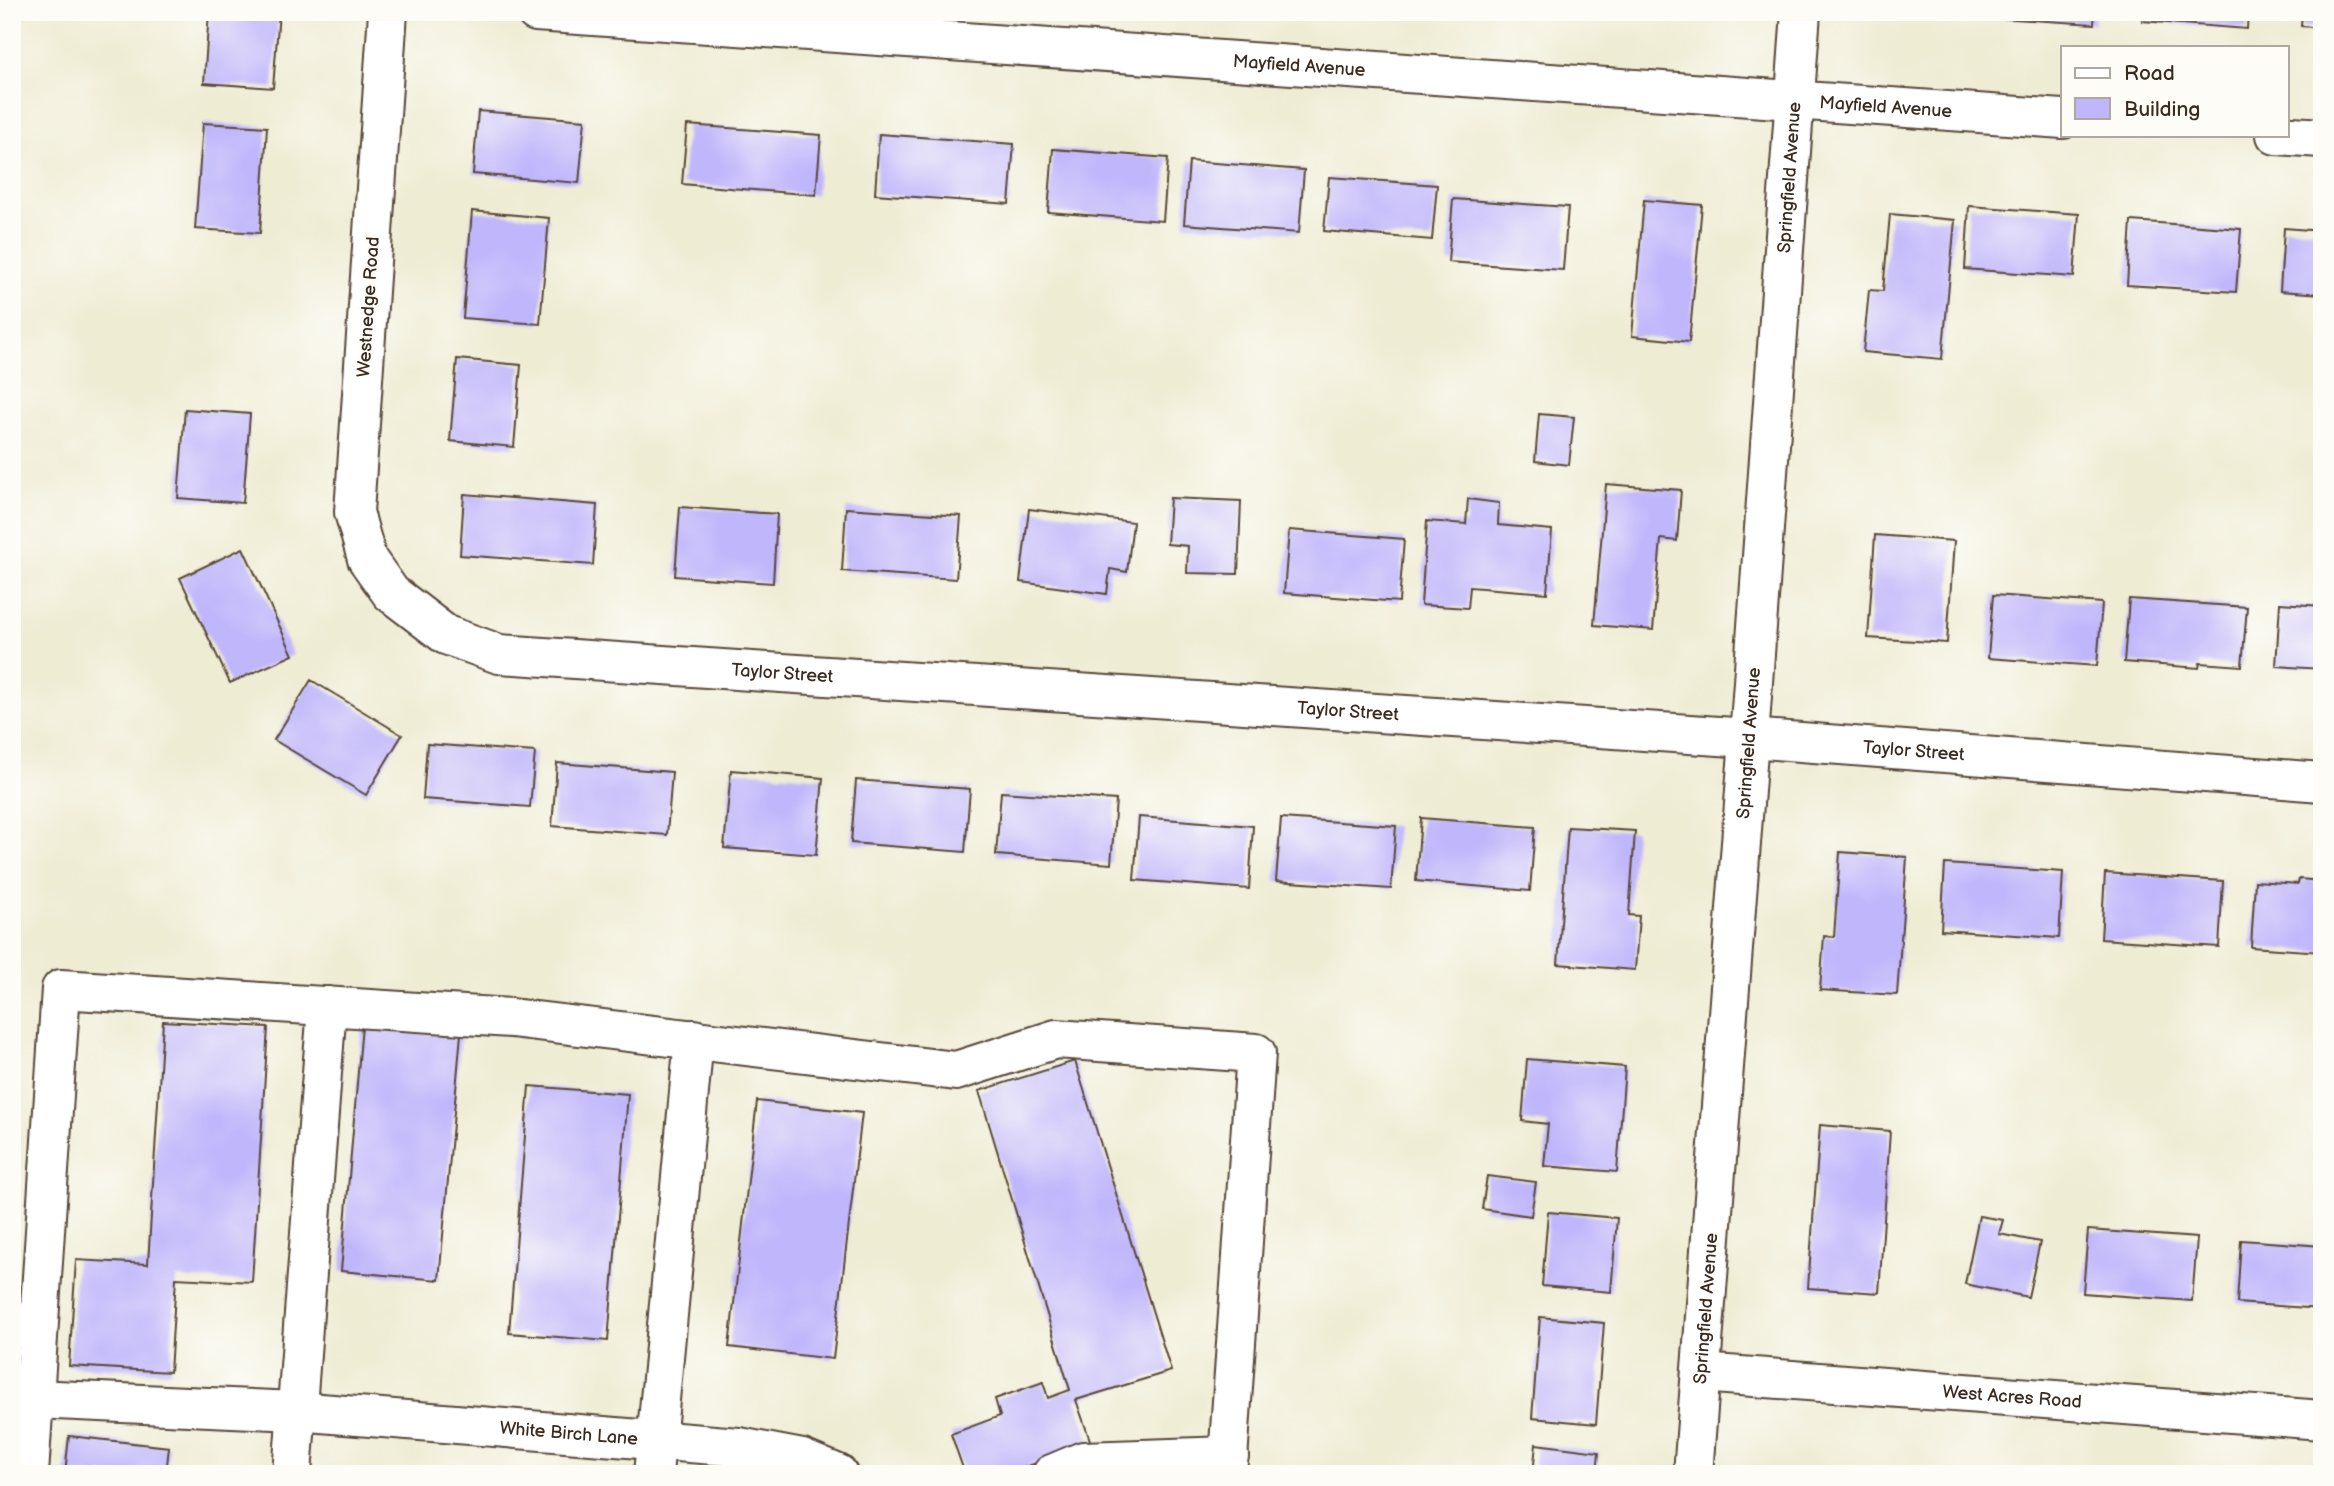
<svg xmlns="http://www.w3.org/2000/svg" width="2334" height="1486" font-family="'Balsamiq Sans',sans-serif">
  <rect width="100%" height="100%" fill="#fdfcf7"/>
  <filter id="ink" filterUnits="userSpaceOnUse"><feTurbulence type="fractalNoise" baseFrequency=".0143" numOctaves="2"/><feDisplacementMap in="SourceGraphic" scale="14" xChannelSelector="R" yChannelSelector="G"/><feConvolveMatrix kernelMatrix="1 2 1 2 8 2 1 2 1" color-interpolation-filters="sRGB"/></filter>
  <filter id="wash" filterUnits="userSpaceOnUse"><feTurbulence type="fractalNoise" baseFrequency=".00686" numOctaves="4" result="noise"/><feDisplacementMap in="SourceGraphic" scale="28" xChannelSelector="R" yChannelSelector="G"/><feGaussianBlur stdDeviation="1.57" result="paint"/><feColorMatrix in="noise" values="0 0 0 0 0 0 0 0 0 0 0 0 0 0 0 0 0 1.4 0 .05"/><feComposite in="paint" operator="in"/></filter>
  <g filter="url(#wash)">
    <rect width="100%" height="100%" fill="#efecd4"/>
    <g id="blocks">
      <path fill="#c0b6fb" d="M209,12h70l-6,76 -69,-5z
        M1985,12h110l-1,12 -109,-7z
        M2142,12h106l-1,17 -105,-8z
        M2302,12h20v16l-21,-2z
        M478,111l107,9 -6,63 -106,-9z
        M203,123l64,4 -7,106 -65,-4z
        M687,125l134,10 -5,60 -134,-11z
        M879,134l135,10 -5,60 -134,-10z
        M1053,149l115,9 -5,63 -115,-9z
        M1189,161l115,9 -5,63 -115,-9z
        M1329,177l108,8 -5,55 -108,-9z
        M1453,199l115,8 -5,63 -115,-8z
        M1644,200l58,5 -13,137 -57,-6z
        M1969,206l110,8 -5,63 -109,-8z
        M472,211l77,7 -9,106 -77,-6z
        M1890,214l65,6 -13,139 -79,-7 6,-62 14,1z
        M2131,221l110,8 -5,63 -109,-7z
        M2284,228l38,3v63l-42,-3z
        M457,359l64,6 -7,82 -64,-6z
        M185,409l65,5 -7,89 -65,-5z
        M1539,414l35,3 -5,48 -34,-4z
        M1606,484l75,6 -4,51 -16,-2 -8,91 -59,-5z
        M464,494l133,11 -4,60 -133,-10z
        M1170,498l71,3 -3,73 -51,-1 1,-27 -21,-2z
        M1468,499l31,4 -1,22 54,5 -5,63 -77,-6 -2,21 -47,-3 6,-84 39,3z
        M680,507l97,7 -4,69 -98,-7z
        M846,508l115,8 -5,63 -114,-8z
        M1029,509l104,13 -6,50 -17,-3 -3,25 -87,-12z
        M1289,530l115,9 -5,63 -115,-9z
        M1875,535l79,6 -7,102 -79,-5z
        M243,548l50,107 -63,28 -50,-105z
        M1993,595l109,8 -5,63 -109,-8z
        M2129,599l118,8 -5,59 -42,-3 -1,5 -75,-6z
        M2280,603l42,3v63l-46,-3z
        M311,680l91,55 -36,60 -92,-55z
        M427,744l108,8 -5,55 -107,-8z
        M557,763l115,9 -5,63 -115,-9z
        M731,770l92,8 -7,77 -92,-7z
        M856,780l114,9 -5,63 -114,-9z
        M1001,792l115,8 -5,64 -115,-9z
        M1139,817l114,9 -4,63 -115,-9z
        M1281,818l115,8 -5,63 -115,-8z
        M1421,818l114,9 -5,64 -114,-10z
        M1568,827l67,4 -6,84 10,1 -4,54 -77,-6z
        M1840,852l67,5 -10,138 -77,-5 4,-54 10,1z
        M1945,864l118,8 -4,66 -118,-8z
        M2105,873l118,8 -4,66 -118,-8z
        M2299,879l23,2v71l-71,-5 4,-66 43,3z
        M163,1021l105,6 -16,255 -76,-4 -6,94 -101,-6 7,-106 72,4z
        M362,1025l99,9 -22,246 -98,-9z
        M1527,1059l98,8 -8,105 -73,-6 4,-42 -26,-3z
        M1075,1061l96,310 -95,29 15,43 -85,31h-41l-14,-40 49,-18 -5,-17 48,-17 5,16 22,-8 -91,-299z
        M529,1086l99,8 -20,247 -99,-8z
        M757,1101l105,12 -29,246 -104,-12z
        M1820,1125l70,6 -11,162 -71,-5z
        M1487,1176l49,6 -5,34 -49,-7z
        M1548,1212l69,6 -6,74 -69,-6z
        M1979,1216l24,4 -4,14 41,8 -12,55 -63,-13z
        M2088,1230l109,8 -5,63 -109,-8z
        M2241,1240l81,6v63l-85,-6z
        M1540,1317l64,6 -8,101 -64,-6z
        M69,1436l100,11 -3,27h-101z
        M1536,1444l63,8 -2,22h-64z"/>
    </g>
  </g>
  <g filter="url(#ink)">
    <use href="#blocks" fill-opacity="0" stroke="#564739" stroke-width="2"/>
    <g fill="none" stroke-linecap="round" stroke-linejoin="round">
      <g stroke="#564739" stroke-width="42">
        <g id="minor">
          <path id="s1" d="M388,12l-34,500 13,47 24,34 55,42 53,19 1250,84 573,44"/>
          <path id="s2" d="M536,12l1527,107"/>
          <path d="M2276,135l46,3"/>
          <path id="s3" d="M1701,1373l621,47"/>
          <path id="s4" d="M34,1399l262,12 443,36 63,12 36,15"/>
          <path d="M29,1474l32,-485 450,29 445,53 100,-32 200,14 -29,421"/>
          <path d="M292,1474l35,-468"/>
          <path d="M653,1474l41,-435"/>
          <path d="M1052,1474l31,-13 146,-5"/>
          <path id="s5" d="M1693,1474l56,-736 52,-726"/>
        </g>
      </g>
      <path stroke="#564739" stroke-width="4.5" stroke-dasharray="5 5" stroke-linecap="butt" d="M12,67l5,-55"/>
      <use href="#minor" stroke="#fff" stroke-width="38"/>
    </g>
  </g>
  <g text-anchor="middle" stroke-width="6" stroke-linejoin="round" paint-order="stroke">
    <g font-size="18" fill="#3b2a1e" stroke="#fdfcf7">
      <text dy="6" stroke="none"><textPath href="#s2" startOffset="765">Mayfield Avenue</textPath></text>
      <text dy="6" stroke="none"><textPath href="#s2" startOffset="1353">Mayfield Avenue</textPath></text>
      <text dy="6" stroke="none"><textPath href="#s5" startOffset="1300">Springfield Avenue</textPath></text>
      <text transform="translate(368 307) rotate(-86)" y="6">Westnedge Road</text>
      <text dy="6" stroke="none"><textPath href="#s1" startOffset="1001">Taylor Street</textPath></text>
      <text dy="6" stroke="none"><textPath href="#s1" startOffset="1568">Taylor Street</textPath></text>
      <text dy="6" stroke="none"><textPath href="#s5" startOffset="733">Springfield Avenue</textPath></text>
      <text dy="6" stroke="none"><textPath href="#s1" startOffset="2135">Taylor Street</textPath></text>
      <text dy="6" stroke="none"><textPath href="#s5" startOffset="166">Springfield Avenue</textPath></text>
      <text dy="6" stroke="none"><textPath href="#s3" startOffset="312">West Acres Road</textPath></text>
      <text dy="6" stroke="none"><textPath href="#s4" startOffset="536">White Birch Lane</textPath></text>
    </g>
  </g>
  <rect width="2334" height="1486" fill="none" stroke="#fdfcf7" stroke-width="42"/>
  <rect x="2061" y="46" width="228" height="91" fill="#fdfcf7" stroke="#afa8a0" stroke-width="2"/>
  <rect x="2075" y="68" width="35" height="10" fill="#ffffff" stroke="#afa8a0" stroke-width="2"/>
  <text x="2124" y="80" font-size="21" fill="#3b2a1e">Road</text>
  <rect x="2075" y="98" width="35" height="21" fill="#c0b6fb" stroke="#afa8a0" stroke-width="2"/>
  <text x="2124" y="116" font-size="21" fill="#3b2a1e">Building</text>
</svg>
